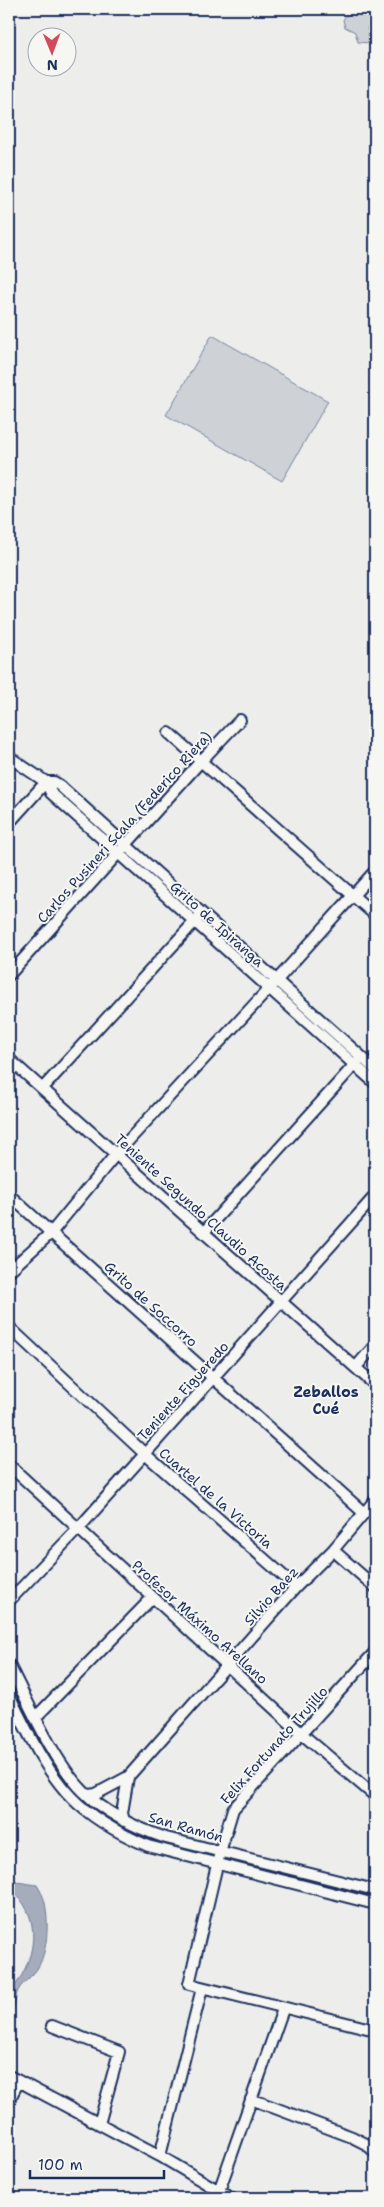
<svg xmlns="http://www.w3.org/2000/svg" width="384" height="2207" font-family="'Shantell Sans',sans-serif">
  <rect width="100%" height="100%" fill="#edeeec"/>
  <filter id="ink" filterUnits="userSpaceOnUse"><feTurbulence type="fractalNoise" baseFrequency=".02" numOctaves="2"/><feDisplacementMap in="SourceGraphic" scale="10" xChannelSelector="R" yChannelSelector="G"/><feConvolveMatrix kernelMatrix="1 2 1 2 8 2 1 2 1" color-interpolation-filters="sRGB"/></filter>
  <g filter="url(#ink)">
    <path fill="#ced2d7" stroke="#74809a" d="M350,9h18l-2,4 4,6 -3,11 6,4 -1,7 -3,2 -11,-1 -3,-10 -10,-5 -2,-7z
      M212,335l116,66 -46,80 -116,-66z
      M9,1677c34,66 57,126 130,157 15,7 64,17 71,23 -64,-16 -121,-33 -159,-93 -16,-26 -28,-55 -42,-82z
      M229,1860l146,37v3l-147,-38z"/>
    <path fill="#a5acbc" stroke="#6e7a96" d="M9,1876l8,6 20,3c3,5 7,12 8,18 4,20 3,49 -8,66 -6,9 -16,14 -20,24l-8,37v-36c27,-33 36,-77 0,-106z"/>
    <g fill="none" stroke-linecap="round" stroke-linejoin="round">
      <g stroke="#1b2f5e" stroke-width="14">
        <path id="minor" d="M169,733l206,182
          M9,757l37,25h8l5,3 316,284
          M46,782l5,11 324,290
          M9,823l37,-41
          M9,975l192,-214 39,-41
          M9,1059l366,326
          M43,1088l155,-170
          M9,1195l355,318
          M204,1232l154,-171
          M9,1271l42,-38 65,-79 161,-174 98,-109
          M9,1327l136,127 151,133
          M356,1367l19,-22
          M9,1465l293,269 73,62
          M333,1550l42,37
          M9,1601l69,-72 297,-333
          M375,1652l-142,157 -13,43 -31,132 186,46
          M9,1665c19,37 45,97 74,126 23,23 53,37 83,47l209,52
          M9,1695c17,34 35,74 62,102 21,22 49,37 77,49l227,58
          M36,1717l117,-120
          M89,1795l7,-1 32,-17 168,-190 37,-37 42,-50
          M124,1821l-2,-8 6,-36
          M52,2026l67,26 -20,72
          M9,2076l151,80 71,42
          M251,2099l101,38 14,7 9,8
          M9,2100l10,-19
          M160,2156l42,-168
          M219,2191l64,-182"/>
      </g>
      <use href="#minor" stroke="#f6f6f2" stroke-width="10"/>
    </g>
  </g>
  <g text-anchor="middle" stroke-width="4" stroke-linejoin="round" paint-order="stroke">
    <g font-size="14" fill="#1b2f5e" stroke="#f6f6f2">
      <text transform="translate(124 827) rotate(-48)" y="5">Carlos Pusineri Scala (Federico Riera)</text>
      <text transform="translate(217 924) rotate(42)" y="5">Grito de Ipiranga</text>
      <text transform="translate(201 1212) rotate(42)" y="5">Teniente Segundo Claudio Acosta</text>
      <text transform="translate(151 1304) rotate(42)" y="5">Grito de Soccorro</text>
      <text transform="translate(183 1391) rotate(-48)" y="5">Teniente Figueredo</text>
      <text transform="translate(216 1498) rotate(41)" y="5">Cuartel de la Victoria</text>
      <text transform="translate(271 1596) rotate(-48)" y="5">Silvio Baez</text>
      <text transform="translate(200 1622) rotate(42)" y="5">Profesor Máximo Arellano</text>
      <text transform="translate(274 1745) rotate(-48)" y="5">Felix Fortunato Trujillo</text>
      <text transform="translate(186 1827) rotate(16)" y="5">San Ramón</text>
    </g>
    <g font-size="15" font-weight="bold" fill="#1b2f5e" stroke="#f6f6f2">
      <text x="326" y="1397">Zeballos<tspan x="326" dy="17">Cué</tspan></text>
    </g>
  </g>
  <rect width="384" height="2207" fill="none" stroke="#f6f6f2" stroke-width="30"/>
  <rect x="15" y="15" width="354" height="2177" fill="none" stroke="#1b2f5e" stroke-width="2" filter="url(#ink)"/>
  <g transform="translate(52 52) rotate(179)"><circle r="24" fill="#f6f6f2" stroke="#9ea6b7"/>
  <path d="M0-4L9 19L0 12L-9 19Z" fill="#d1495b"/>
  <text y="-8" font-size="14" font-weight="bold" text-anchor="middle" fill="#1b2f5e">N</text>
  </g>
  <path d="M30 2170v8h134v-8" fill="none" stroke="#1b2f5e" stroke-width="2.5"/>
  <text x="38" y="2170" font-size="15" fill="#1b2f5e" stroke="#f6f6f2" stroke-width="4" paint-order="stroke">100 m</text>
</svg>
